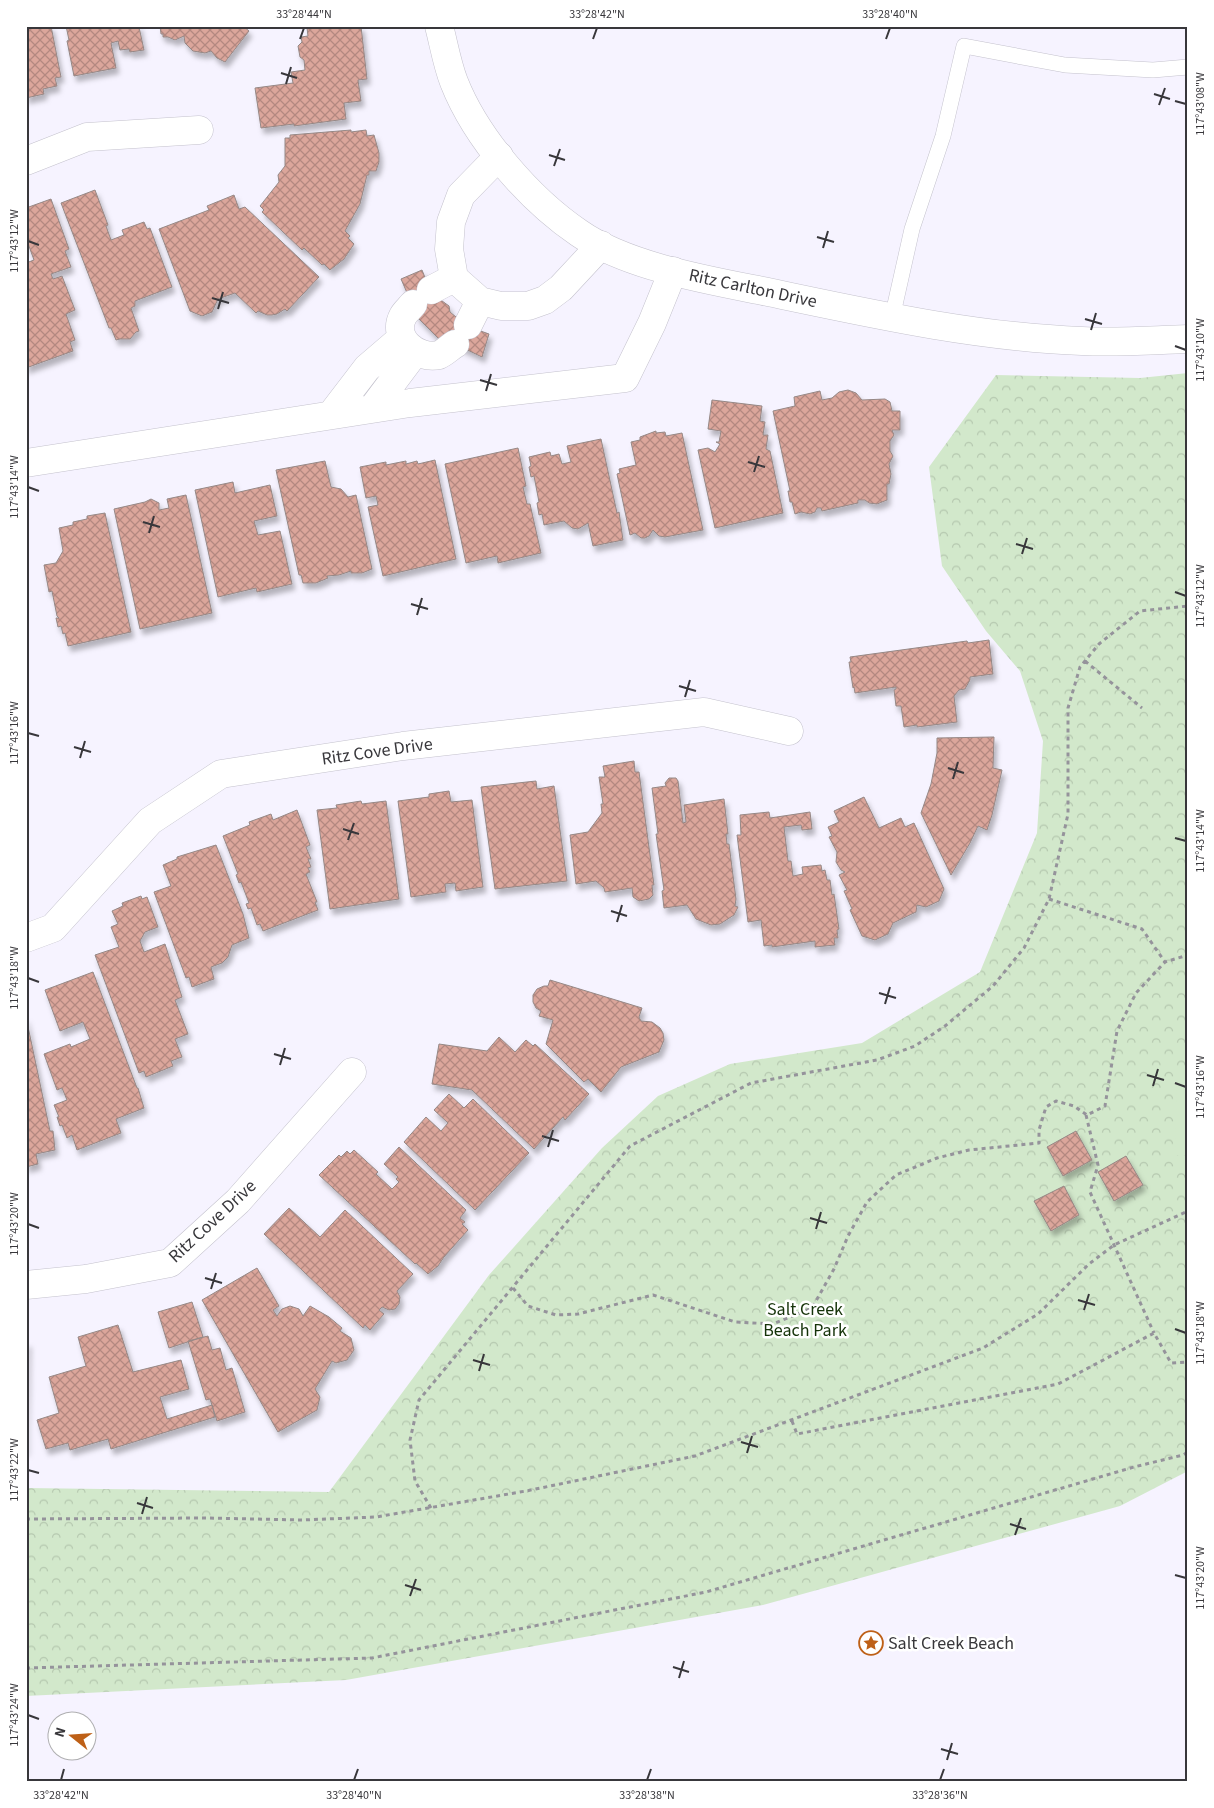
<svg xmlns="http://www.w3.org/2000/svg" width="1214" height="1808" font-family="'Source Sans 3',sans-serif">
  <defs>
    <pattern id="park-crowns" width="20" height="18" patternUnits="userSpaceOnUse" patternTransform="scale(1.25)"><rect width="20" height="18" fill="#d2e8cb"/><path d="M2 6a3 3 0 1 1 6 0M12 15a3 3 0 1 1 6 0" fill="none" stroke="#b5c8af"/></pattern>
    <pattern id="building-cross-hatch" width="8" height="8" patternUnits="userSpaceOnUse" patternTransform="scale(1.25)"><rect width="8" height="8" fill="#dba69b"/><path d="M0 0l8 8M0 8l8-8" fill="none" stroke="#b38880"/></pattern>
    <filter id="shadow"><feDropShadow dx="3" dy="5.5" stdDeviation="2.5" flood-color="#0004"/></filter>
  </defs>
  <rect width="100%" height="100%" fill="#f6f3ff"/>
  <path fill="url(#park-crowns)" d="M1188,373v1098l-68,35 -357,99 -417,75 -320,16v-208l303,4 160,-217 113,-127 56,-52 72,-32 132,-21 118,-71 57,-139 6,-92 -23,-70 -34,-40 -44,-65 -13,-99 67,-92 144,3z"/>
  <path fill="#d2e8cb" d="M1177,1080h11v75h-13z"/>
  <path fill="url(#building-cross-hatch)" stroke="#958886" filter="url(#shadow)" d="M26,26h25l10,51 -6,1 2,8 -14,3 1,5 -18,4z
    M66,26h75l-2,1 5,23 -14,2 -1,-3 -9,1 -2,-9 -7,2 5,25 -42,8 -7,-35 2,-1z
    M160,26h83l6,5 -24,31 -8,-4 -6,-7 -6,2 -12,-2 -8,-8 -1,-7 -9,4 -7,-3h-5v-3h-2z
    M305,26h56l6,53 -9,1 3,21 -17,2 2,16 -52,7v-2l-33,4 -6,-40 38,-5 -2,-11 14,-2 -1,-10 -4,-3 -2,-11 4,-4 -1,-5 7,-1 -1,-8z
    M351,130v2l15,-2 1,6 7,-1 5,18v9l-3,9h-7v4h-2l-7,29 -15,27 5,5 -2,2 6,6 -10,15 -14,11 -6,-6 -2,1 -18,-17 -2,2 -40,-38 2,-2 -4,-4 19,-24 -1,-7 7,-9v-28h5v-3z
    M95,190l13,35 -2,1 5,14 13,-5 -2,-5 22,-8 3,7 3,-1 22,59 -37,14v5l-4,2 8,23 -3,1 -6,7h-10l-4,1 -5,-12h-2l-48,-125z
    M234,195l5,14 6,-2 74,70 -32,34 -2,-2 -8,5 -5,1h-5l-9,-4 -2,2 -21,-20 -17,6 -6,13 -10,4 -12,-5 -31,-82 50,-19 -2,-4z
    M51,199l18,50 -4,2 6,16 -20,7 2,5 9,-3 13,34 -9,4 9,26 -5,2 3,9 -47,17v-105l8,-3 -8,-22v-30z
    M422,270l4,10 12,18 11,8 1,6 12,10 13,7 14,5 -7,23 -27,-13 -16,-5 -21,-21 -17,-39z
    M848,390l8,3 6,7 23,-1 5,3 2,9h8v19h-8l2,5 -4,6v10l3,5 -4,8 2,10 -2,10h-2v16l-10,4 -8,-1 -4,-3h-7v3l-36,8 -1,-3h-4l-2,4 -5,2 -9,-2 -6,2 -3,-12h-2l-2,-11h2l-17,-80 22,-5 -1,-9 26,-6 2,9 10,-2 7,-6z
    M712,400l50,6 -2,15 5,1 -2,13h5l-2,14 4,2 13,62 -68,15 -17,-78 10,-2 7,4 5,-8 -4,-2h3l2,-11 -13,-2z
    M656,431v2l9,-1 1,4 16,-3 21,97 -38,7 -6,-1 -6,-6 -4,6 -4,2h-4l-6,-5 -5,2 -13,-61 3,-1 -1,-4 17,-4 -5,-23 9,-2v-3z
    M601,439l16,74 2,-1 4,28 -30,6 -5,-23 -10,6 -6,-1 -8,-7 -20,4 -2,-11 -3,1 -2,-12 2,-1 -5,-26 -3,1 -2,-10 2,-1 -2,-9 21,-5 1,4 8,-2 3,10 9,-2 -4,-16z
    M518,448l8,38 -3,1 4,17h3l11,49 -43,10 -1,-7 -31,7 -21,-99z
    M435,460l21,99 -73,17 -15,-69 10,-2 -2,-9 -10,2 -6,-31 26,-5v3l20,-4v3l11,-3 1,3z
    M325,461l6,26 10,2 7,8 8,-2 16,74 -10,4h-11v-2l-12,4 -12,1 1,2 -12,5h-13l-2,-8h-2l-23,-105z
    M233,482l2,11 35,-8 7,31 -23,5 4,14 22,-4 12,53 -35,8 -1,-4 -38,9 -23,-107z
    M186,495l26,118 -72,16 -26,-120 31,-7 6,-3 8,4v7l10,-2 -2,-9z
    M105,513l26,119 -63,14 -3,-13 -2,1 -2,-8 -3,1 -2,-9h3l-2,-2 -5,-25 -3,1 -5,-27 12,-2 7,-12 -4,-23 14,-3v-3l14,-3v-3z
    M989,640l4,34 -23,3v3l-5,9 -6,1 -5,6 3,26 -40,5v-2l-13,2 -3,-21h-5l-2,-16 2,-1v-2l-41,6 -1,-6 -1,1 -4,-26h2l-1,-5 117,-16 1,2z
    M994,737l-1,31 9,2 -10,45 -5,15 -9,-4 -8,17 -19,32 -30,-62 10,-29 6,-31v-15z
    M634,761l1,11h4l15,113h-2l1,10 -4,4 -10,2 -6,-4 -1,-9 -27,4 -1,-4 -8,-7 -20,3 -6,-49 18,-3 14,-19 -1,-9h2l-4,-27h6l-2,-11z
    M669,778h7l2,3 5,42 3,-1 -2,-17 40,-6 4,35h-2l1,10h2l7,55 -1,7 3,1 -4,8 -14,9 -9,1 -15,-6 -9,-14 -23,3 -2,-17 2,-1 -8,-56h2l-6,-46 14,-2 -1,-3z
    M536,781l1,8 17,-3 13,95 -72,8 -14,-102z
    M449,791l2,11 21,-2 11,87 -27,4 -1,-8 -10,1 1,8 -35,5 -13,-96 31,-4v-3z
    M864,797l15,31 22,-10 4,9 9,-4 30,66 -5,12 -13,6 -9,-2 -1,7 -23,11 -5,11 -13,6 -13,-4 -12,-26 2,-1 -8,-18 3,-1 -8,-15 6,-3 -4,-2 -5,-8 1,-10 -8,-15 3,-1 -4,-9 11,-5 -5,-11z
    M361,801l1,3 24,-3 13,98 -69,10 -13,-99 20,-2 -1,-3z
    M297,810l13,35 -4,2 5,12h-3l3,8 -3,1 2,4 -4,2 11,28h-2l3,8 -55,21 -3,-7 -3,1 -6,-17 -3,1 -2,-5 3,-1 -8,-21 -2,1 -3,-8 2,-1 -15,-38 27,-11 -1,-3 22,-8 2,6z
    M769,812l1,6 40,-6 2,17 -10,1 -1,-5 -17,2 4,34h3l2,15 10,-2 -1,-7 19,-2 1,6 3,-1 2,10h3l2,15 2,-1 5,35 -2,1 1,8h-4l1,7 -20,2v-6l-43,6v-2l-8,1 -3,-26 -13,2 -11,-87h4l-1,-20z
    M216,845l27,69 6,24 -17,7 -4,12 -6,6 -11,4 3,12 -22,8 -3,-10 -3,1 -32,-86 17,-6 -8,-21 14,-6v-2z
    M141,896l1,3 5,-2 11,30 -13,5 -5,9 4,11 21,-8 17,53 -7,3 13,34 -13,5 7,18 -11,4 2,5 -27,11 -2,-6 -5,2 -44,-118 24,-8 -8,-20 7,-3 -6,-13 11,-5 -1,-3z
    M93,972l44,116h1l6,20 -28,11 5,14 -44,17 -5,-15 -5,3 -5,-13 -2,1 -3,-9h2l-5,-12 13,-5 -5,-12 -5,2 -13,-36 26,-10 1,3 19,-8 -7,-17 -23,9 -15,-41z
    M550,980l92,28 -3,9 2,4 11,1 8,6 3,5 1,7 -5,12 -38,15 -20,25 -13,-13 -4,3 -38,-38 7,-24 -14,-4 2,-5 -5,-3 -3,-6v-7l4,-6 7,-3h4z
    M26,1017l24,114h3l2,19 -19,4 2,10 -12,3z
    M499,1037l16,15 11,-12 7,6 2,-2 54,50 -24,26 -2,-3 -29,32 -62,-59 -40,-6 7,-40 48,7z
    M449,1094l15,14 9,-9 56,54 -54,57 -71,-68 22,-25 15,14 7,-8 -14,-13z
    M1076,1131l16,29 -29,16 -16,-29z
    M399,1147l67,63 -6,8 5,4 -3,2 6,6 -24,27 -6,9 -10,8 -12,-11 -1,1 -96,-89 20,-20 2,2 6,-6 3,3 4,-4 24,22 -2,2 16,15 7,-7 -3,-3 2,-2 -14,-13z
    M1126,1156l17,29 -29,16 -16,-29z
    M1064,1186l15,29 -28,16 -17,-30z
    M289,1208l31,29 25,-27 68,64 -16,17 3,6 -1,7 -4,5 -6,1 -7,-3 -3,3 5,4 -14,16 -5,-5 -2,3 -99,-94z
    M257,1268l22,38 -6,4 4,6 5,-7 8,-3 9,3 4,7 7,-10 19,11 13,11 -2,3 11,7 3,12 -7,10 -11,3 -4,-2 -17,28 5,8 -3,13 -39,22 -76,-132z
    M192,1302l11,35 -34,11 -11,-36z
    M118,1325l15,47 48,-12 8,29 -29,8 7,22 45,-14 3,12 -104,32 -3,-10 -38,11 -2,-7 -22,6 -9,-29 22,-7 -10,-36 37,-11 -8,-29z
    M208,1336l4,14 8,-2 6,22 6,-2 13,44 -28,9 -7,-22 -4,1 -18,-59z
    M26,1342h2l-2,109z"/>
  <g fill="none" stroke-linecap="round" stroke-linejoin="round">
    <g stroke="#c4c2cd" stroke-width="16">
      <path id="service" d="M892,318l20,-89 31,-93 21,-90 101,19 88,5 35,-3"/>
    </g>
    <g stroke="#c4c2cd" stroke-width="29">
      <path id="minor" d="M499,156l-38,39 -10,27 -2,27 5,29 26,23 21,5h27l17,-6 16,-12 40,-43
        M26,161l61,-24 112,-7
        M431,290l23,-12
        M413,304c-3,4 -8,8 -10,12 -12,22 14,44 36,39 5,-2 11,-8 16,-11
        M468,325l12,-24
        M373,408l42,-56
        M331,415l36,-47 35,-30
        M26,463l384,-60 215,-25 27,-55 21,-52
        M26,938l27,-10 97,-107 71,-47 182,-28 301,-34 85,19
        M26,1285l60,-6 84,-16 68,-62 114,-129"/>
    </g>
    <g stroke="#c4c2cd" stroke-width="29">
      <path id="tertiary" d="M439,26c5,19 8,38 15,56 22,56 75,117 125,151 47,33 128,47 184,58 105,22 211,46 319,50 35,2 71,-1 106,-2"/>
    </g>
    <path stroke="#95939b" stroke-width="3" stroke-dasharray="4 4" stroke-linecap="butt" d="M1085,661l57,47
      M1049,899l93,30 23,33
      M1086,1115l12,50 -8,27 64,141
      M513,1288l15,18 28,9 22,-1 75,-19 82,27 38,2 39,-16 22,-39 14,-33 19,-34 29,-27 41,-17 32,-8 70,-7v-13l7,-23 10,-6 18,5 13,9 18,-9 12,-75 19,-38 29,-31 23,-7
      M792,1421l5,13 261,-50 96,-51 17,30 17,-1
      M431,1508l-16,-27 -5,-41 9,-40 211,-254 121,-63 126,-23 38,-14 30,-20 48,-40 31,-38 25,-49 19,-85v-106l12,-41 19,-23 41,-33 48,-5
      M26,1519l178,-1 98,2 74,-3 150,-26 169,-35 288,-108 55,-34 51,-50 25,-19 74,-34
      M26,1668l346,-10 334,-66 428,-125 49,-12 5,-3"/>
    <use href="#service" stroke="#fff" stroke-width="15"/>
    <use href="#minor" stroke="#fff" stroke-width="28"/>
    <use href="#tertiary" stroke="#fff" stroke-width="28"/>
  </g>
  <path fill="none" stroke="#38373b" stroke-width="2" d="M300,39l4,-11M593,39l4,-11M886,39l4,-11M281,73l16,5M286,84l5,-17M1154,94l16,5M1175,101l11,3M1159,105l6,-17M549,155l16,5M554,166l6,-17M817,237l17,5M28,241l11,4M823,248l5,-17M212,298l17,5M218,309l5,-17M1085,319l17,5M1091,330l5,-17M1175,346l11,4M480,380l17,5M486,391l5,-17M748,462l17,5M754,472l5,-16M28,487l11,4M143,522l17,5M149,533l5,-17M1016,544l17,5M1022,554l5,-16M1175,592l11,4M411,604l17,5M417,615l5,-17M679,686l17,5M685,697l5,-17M28,733l11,3M74,747l17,5M80,758l5,-17M948,768l16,5M953,779l5,-17M343,829l16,5M1175,838l11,3M348,840l6,-17M611,911l16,5M617,922l5,-17M28,978l11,4M879,993l17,5M885,1004l5,-17M274,1054l17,5M280,1065l5,-17M1147,1075l17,5M1175,1083l11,4M1153,1086l5,-17M542,1136l17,5M548,1147l5,-17M810,1218l17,5M28,1224l11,4M816,1229l5,-17M205,1278l17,5M211,1289l5,-16M1078,1300l17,5M1084,1310l5,-16M1175,1329l11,4M473,1360l17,5M479,1371l5,-17M741,1442l17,5M747,1453l5,-17M28,1470l11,3M137,1503l16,5M142,1514l5,-17M1010,1524l16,5M1015,1535l6,-17M1175,1575l11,3M405,1585l16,5M410,1596l6,-17M673,1667l16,5M679,1678l5,-17M28,1715l11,4M941,1749l17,5M947,1760l5,-17M61,1780l3,-11M354,1780l4,-11M647,1780l4,-11M940,1780l4,-11"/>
  <defs>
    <g id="sight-ring" transform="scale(1.25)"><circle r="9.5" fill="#fff" stroke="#be6017" stroke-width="1.5"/><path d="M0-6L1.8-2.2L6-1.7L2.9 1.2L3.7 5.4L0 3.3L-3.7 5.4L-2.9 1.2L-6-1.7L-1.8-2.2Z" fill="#be6017"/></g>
  </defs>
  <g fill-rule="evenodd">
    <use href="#sight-ring" x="871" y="1643"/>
  </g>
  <g text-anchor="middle" stroke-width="5" stroke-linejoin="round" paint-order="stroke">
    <g font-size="18" fill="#38373b" stroke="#fff">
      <text transform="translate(753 288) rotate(12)" y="6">Ritz Carlton Drive</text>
      <text transform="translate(377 751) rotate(-8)" y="6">Ritz Cove Drive</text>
      <text transform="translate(212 1221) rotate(-43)" y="6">Ritz Cove Drive</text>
    </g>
    <g font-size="18" fill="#153309" stroke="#fff">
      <text x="805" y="1315">Salt Creek<tspan x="805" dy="21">Beach Park</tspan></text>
    </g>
    <g font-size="18" fill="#38373b" stroke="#fff" text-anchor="start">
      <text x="888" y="1649">Salt Creek Beach</text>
    </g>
  </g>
  <rect width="1214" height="1808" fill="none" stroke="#ffffff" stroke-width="55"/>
  <g transform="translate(72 1736) rotate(287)"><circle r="24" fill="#ffffff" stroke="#afafb1"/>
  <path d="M0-4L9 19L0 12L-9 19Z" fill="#be6017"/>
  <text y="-8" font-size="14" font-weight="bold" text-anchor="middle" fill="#38373b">N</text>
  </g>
  <rect x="28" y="28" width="1158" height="1752" fill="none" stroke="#38373b" stroke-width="2"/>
  <g font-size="12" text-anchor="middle" fill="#38373b">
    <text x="304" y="18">33°28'44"N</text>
    <text x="597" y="18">33°28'42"N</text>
    <text x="890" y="18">33°28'40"N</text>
    <text transform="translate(1200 104) rotate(-90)" y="4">117°43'08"W</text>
    <text transform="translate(14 241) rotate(-90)" y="4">117°43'12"W</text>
    <text transform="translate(1200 350) rotate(-90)" y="4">117°43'10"W</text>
    <text transform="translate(14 487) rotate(-90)" y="4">117°43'14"W</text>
    <text transform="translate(1200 596) rotate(-90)" y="4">117°43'12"W</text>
    <text transform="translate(14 733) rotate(-90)" y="4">117°43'16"W</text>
    <text transform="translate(1200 841) rotate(-90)" y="4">117°43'14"W</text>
    <text transform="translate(14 978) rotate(-90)" y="4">117°43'18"W</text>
    <text transform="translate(1200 1087) rotate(-90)" y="4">117°43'16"W</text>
    <text transform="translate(14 1224) rotate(-90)" y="4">117°43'20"W</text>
    <text transform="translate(1200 1333) rotate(-90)" y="4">117°43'18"W</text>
    <text transform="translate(14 1470) rotate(-90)" y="4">117°43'22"W</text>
    <text transform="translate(1200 1578) rotate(-90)" y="4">117°43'20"W</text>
    <text transform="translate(14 1715) rotate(-90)" y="4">117°43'24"W</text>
    <text x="61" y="1799">33°28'42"N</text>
    <text x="354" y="1799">33°28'40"N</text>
    <text x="647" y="1799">33°28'38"N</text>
    <text x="940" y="1799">33°28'36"N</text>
  </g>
</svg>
